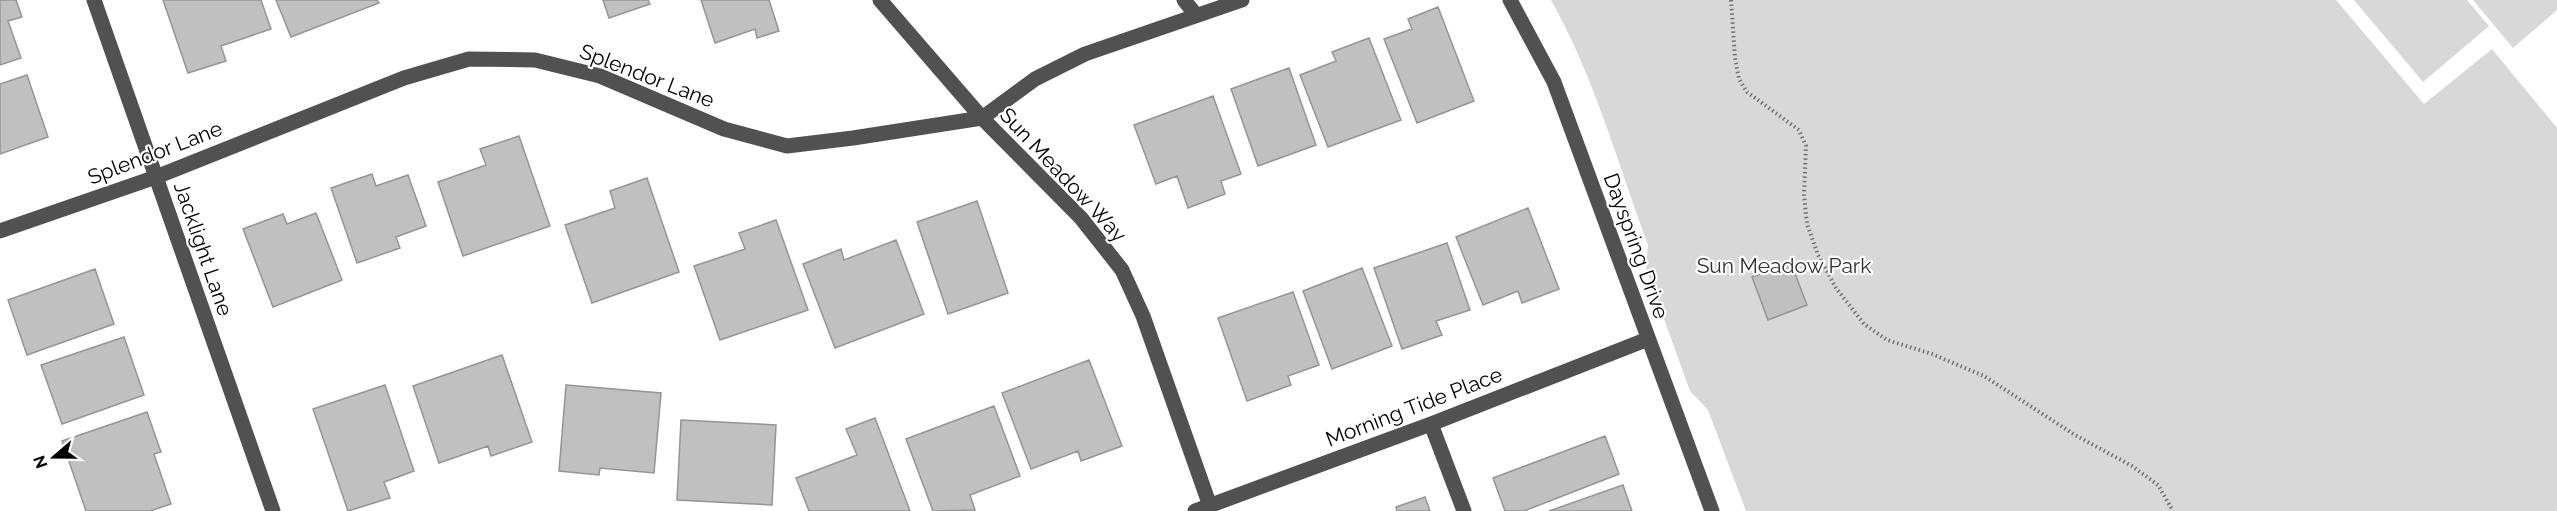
<svg xmlns="http://www.w3.org/2000/svg" width="2557" height="511" font-family="Raleway,sans-serif">
  <rect width="100%" height="100%" fill="#fff"/>
  <path fill="#d8d8d8" d="M1551,0h785l88,104 68,-55 65,79v383h-811l-38,-101 -18,-19 -44,-122 2,-24c-30,-81 -54,-169 -97,-245z
    M2354,0h113l22,26 -66,56z
    M2473,0h84v10l-44,38z"/>
  <path fill="#c0c0c0" stroke="#959595" stroke-width="1.5" d="M0,0h16l6,17 -14,4 13,37 -21,7z
    M163,0h98l10,29 -50,17 5,15 -38,12z
    M276,0h101l2,3 -88,34z
    M603,0h45l2,4 -41,14z
    M701,0h68l10,31 -22,7 -2,-9 -40,14z
    M1438,7l36,94 -57,22 -33,-84 28,-10 -4,-10z
    M1369,38l32,82 -73,27 -28,-72 36,-14 -4,-9z
    M1289,68l27,77 -58,21 -27,-77z
    M27,75l21,62 -48,17v-70z
    M1213,96l28,78 -20,7 4,13 -37,14 -11,-32 -21,8 -22,-59z
    M519,136l31,90 -87,30 -25,-74 48,-17 -6,-16z
    M372,174l4,12 32,-11 18,51 -30,11 4,11 -43,15 -26,-75z
    M647,178l32,94 -87,31 -27,-78 50,-17 -5,-17z
    M977,201l31,92 -60,21 -31,-92z
    M1528,208l31,81 -37,14 -4,-12 -35,14 -27,-68z
    M316,213l26,67 -69,27 -30,-78 40,-15 4,10z
    M776,220l32,90 -88,30 -26,-74 51,-17 -6,-16z
    M896,240l28,74 -89,34 -32,-84 38,-15 3,11z
    M1447,243l23,67 -34,11 6,14 -40,14 -28,-81z
    M1791,263l16,42 -39,15 -16,-43z
    M1362,268l30,78 -60,23 -29,-78z
    M95,269l19,55 -87,31 -19,-55z
    M1293,292l26,73 -31,11 3,9 -44,16 -29,-83z
    M124,337l20,58 -82,29 -21,-59z
    M502,355l30,87 -41,14 -3,-10 -49,17 -26,-77z
    M1089,360l33,86 -41,15 -3,-10 -47,18 -29,-76z
    M385,385l29,86 -30,11 6,16 -42,13 -35,-102z
    M566,385l95,8 -7,80 -54,-5 -1,7 -40,-4z
    M994,406l26,70 -50,19 5,15 -42,1 -27,-72z
    M147,412l14,40 -7,2 17,50 -21,7h-64l-24,-70z
    M875,418l35,93h-101l-13,-33 61,-23 -11,-26z
    M681,420l95,5 -4,80 -95,-5z
    M1605,436l14,38 -95,37h-19l-12,-33z
    M1623,485l9,26h-83z
    M1425,497l5,14h-33l-1,-4z"/>
  <g fill="none" stroke-linecap="round" stroke-linejoin="round">
    <path stroke="#737373" stroke-width="4" stroke-dasharray="1.5 3" stroke-linecap="butt" d="M1731,0l4,58 4,21 8,13 52,38 7,16 -2,49 3,29 11,31 18,33 28,36 23,16 45,14 52,22 91,59 57,31 26,19 15,26"/>
    <path stroke="#515151" stroke-width="15" d="M94,0l179,511
      M880,0l102,118 99,100 41,52 21,46 67,190
      M1184,0l12,15
      M1510,0l44,82 158,429
      M0,231l156,-54 248,-99 65,-19 66,1 65,16 124,53 63,17 66,-8 129,-20 53,-39 50,-25 157,-54
      M1431,424l33,87
      M1195,511l236,-87 217,-85"/>
  </g>
  <g text-anchor="middle" stroke-width="4.5" stroke-linejoin="round" paint-order="stroke">
    <g font-size="21" fill="#000" stroke="#fff">
      <text transform="translate(647 76) rotate(21)" y="7">Splendor Lane</text>
      <text transform="translate(155 153) rotate(-21)" y="7">Splendor Lane</text>
      <text transform="translate(1063 175) rotate(47)" y="7">Sun Meadow Way</text>
      <text transform="translate(1636 246) rotate(70)" y="7">Dayspring Drive</text>
      <text transform="translate(203 249) rotate(71)" y="7">Jacklight Lane</text>
      <text transform="translate(1414 407) rotate(-21)" y="7">Morning Tide Place</text>
    </g>
    <g font-size="21" fill="#2f2f2f" stroke="#fff">
      <text x="1784" y="273">Sun Meadow Park</text>
    </g>
  </g>
  <g transform="translate(54 457) rotate(250)" stroke="#ffffff" stroke-width="4.5" paint-order="stroke">
  <path d="M0-4.5L10 22L0 15L-10 22Z" fill="#000000"/>
  <text y="-9" font-size="16" font-weight="bold" text-anchor="middle" fill="#000000">N</text>
  </g>
</svg>
